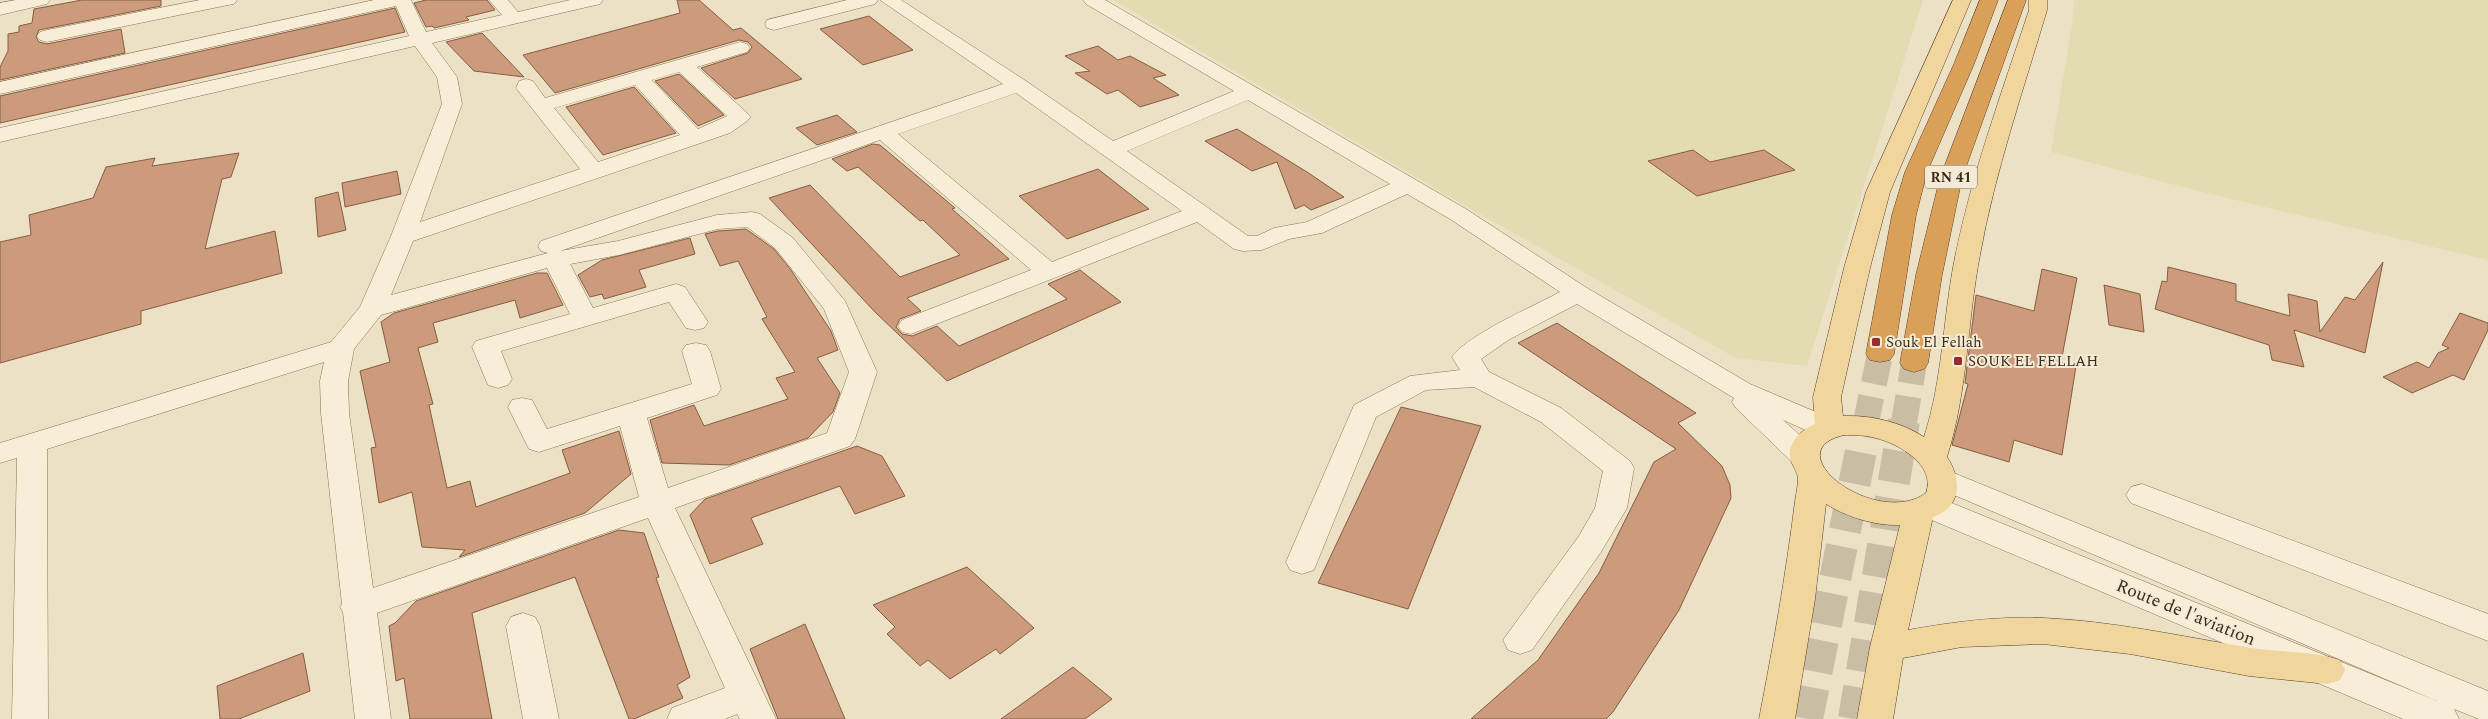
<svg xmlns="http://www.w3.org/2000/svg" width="2488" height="719" font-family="Spectral,serif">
  <rect width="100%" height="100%" fill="#ede1c5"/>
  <path fill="#e3dbb2" d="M1113,0h810l-116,366 -71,-8 -274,-154z
    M2074,0h414v260l-294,-70 -143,-38 21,-127z"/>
  <path fill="#cb9b7b" stroke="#875c41" d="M82,0h79v6l-122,24 -3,7 3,5 8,2 74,-15 4,24 -125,27v-13l8,-16v-17l11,-2v-6l13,-3 2,-14z
    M426,0h61l8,10 -29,7 3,3 -35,8 -2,-2 -6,1 -12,-24z
    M677,0h22l34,30 8,-2 61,51 -67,20 -34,-31 47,-15 4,-6 -4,-5 -9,-2 -184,53 -32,-38 157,-42z
    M395,8l10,24 -405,91v-27z
    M869,16l44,34 -50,15 -43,-36z
    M482,33l42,44 -50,-6 -28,-29z
    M1098,46l20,14 12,-4 36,19 -13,3 26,17 -39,12 -22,-17 -11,4 -32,-21 15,-2 -25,-15z
    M679,74l45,41 -26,11 -43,-45z
    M634,87l42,46 -73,22 -37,-48z
    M837,115l20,17 -40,13 -21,-17z
    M1237,129l70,43 37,25 -33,13 -7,-5 -9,4 -18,-47 -25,9 -47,-30z
    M873,144l7,1 75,63 -3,1 57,50 -102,39 14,13 -21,8 -4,8 6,7 10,2 25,-10 22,20 108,-47 -19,-15 32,-14 41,32 -174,79 -73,-70 -105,-113 41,-13 90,92 60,-22 -37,-35 -3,1 -62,-54 -11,4 -15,-12z
    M1693,150l17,12 54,-12 31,20 -98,26 -49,-35z
    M239,153l-8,24 -9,2 -17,70 70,-18 7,42 -141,38v13l-141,39v-121l31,-7 -2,-20 64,-17 13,-31 49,-9 -3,8z
    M1098,169l51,40 -82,30 -48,-43z
    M397,171l4,23 -56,13 -3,-24z
    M338,192l8,38 -28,7 -3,-39z
    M746,229l28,20 17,21 40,61 7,19 -21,8 23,35 -7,19 -25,26 -79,27 -67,-2 -12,-43 44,-15 10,21 84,-27 -12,-21 19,-6 -33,-53 5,-2 -29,-56 -18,5 -15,-32 13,-3z
    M690,238l5,16 -56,16 7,17 -42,12 -2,-5 -12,3 -12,-22 24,-15z
    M2383,262l-18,91 -71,-23 10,37 -32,-7 -3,-15 -114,-36 7,-28 5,1 1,-15 68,17v17l54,15 -2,-22 29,7 3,31 25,-35 10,3z
    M2042,269l35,9 -16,84 15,4 -14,89 -48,-15 -5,22 -57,-17 16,-61 -3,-1 11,-88 58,16z
    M537,273h10l16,32 -43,13 -5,-18 -82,23 5,19 -20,6 15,56 -4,1 18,83 23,-7 6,26 94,-34 -8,-23 57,-19 12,43 -46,39 -126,44 6,-7 -43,-3 -10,-55 -33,11 -8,-55 5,-1 -16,-76 30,-9 -9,-40 13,-9z
    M2104,285l36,9 4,38 -35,-7z
    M2460,313l28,10v7l-24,50 -11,-5 -41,18 -29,-16 34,-15 12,6 9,-15 11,-5 -7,-3z
    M1557,323l139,90 -18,10 44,43 8,19 1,13 -52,112 -66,102 -7,7h-135l67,-59 61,-87 55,-111 22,-13 -158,-106z
    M1401,407l80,19 -73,183 -90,-26z
    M857,446l25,10 23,40 -50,18 -15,-28 -89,32 12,26 -53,20 -20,-49 15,-16z
    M619,530l25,3 15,44 -3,1 34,99 -13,8 6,13 -49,21h-5l-54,-142 -103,36 20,106h-82l-6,-41 -8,3 -7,-55 6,-3 21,-22z
    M967,567l67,61 -34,26 -4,-5 -46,30 -22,-19 -8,6 -33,-32 8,-7 -22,-22z
    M805,624l40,95h-67l-28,-70z
    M303,653l7,38 -71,28h-19l-3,-33z
    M1073,667l39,32 -27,20h-84z"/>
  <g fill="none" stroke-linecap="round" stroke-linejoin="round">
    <path stroke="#c9bda4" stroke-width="26" stroke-dasharray="26 13" stroke-linecap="butt" d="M1866,422l14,-68
      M1904,422l10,-59"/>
    <path stroke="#c9bda4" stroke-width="32" stroke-dasharray="32 16" stroke-linecap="butt" d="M1807,719l60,-298
      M1854,719l50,-298"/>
    <g stroke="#88725b" stroke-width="1">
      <path id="minor" d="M16,0h34l-3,4 -47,11v-12z
        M200,0h37l-3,4 -6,1 -181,37 -7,-2 -3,-4 3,-4 7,-2z
        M374,0h37l15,32 76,-17 -13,-15h19l10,12 52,-12h33l-3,4 -168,39 25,34 5,27 -42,118 160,-53 -64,-81 3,-7 7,-2 7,2 12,17 195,-56 7,2 3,4 -3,4 -50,15 50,46 4,4 -4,4 -17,12 -317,108 -22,54 157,-42 -7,-2 -3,-5 3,-5 462,-157 -123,-84h21l125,81 87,60 121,-50 -148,-87 -3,-4h22l361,209 121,79 163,96 87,37 5,7 -5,7 -10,3 -10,-3 -34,-15 32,29 4,7 -4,7 -11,3 -11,-3 -57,-55 -4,-6 2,-4 -157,-94 -67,35 -29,20 8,13 72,36 69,53 4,7 -7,40 -26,44 -69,98 -12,4 -12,-4 -5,-10 76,-104 16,-28 8,-37 -62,-49 -67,-35 -48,3 -50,27 -62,153 -12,4 -12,-4 -4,-8 68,-157 56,-29 50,-6 -8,-13c15,-22 82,-51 108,-65l-110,-73 -43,-25 -85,39 -33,6 -27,11 -19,1 -9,-2 -37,-27 -286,112 -9,-2 -4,-6 4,-6 129,-50 -151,-130 -320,111 58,-10 99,-26 35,-3 8,2 33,24 52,63 32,71 -22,67 -5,7 -175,62 101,211h-36l-3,-5 -12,5h-58l5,-11 53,-20 -77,-170 -271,95 14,106h-36l-12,-107 -3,-5 2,-3 -21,-191 -1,-32 4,-19 -277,87 1,270h-36l5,-261 -17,5v-20l331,-101 29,-35 31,-71 51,-132 -5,-27 -22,-31 -415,96v-14l409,-92 -13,-30 -396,88v-12zM679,72l48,44 -29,13 -46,-49zM635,85l45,50 -82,27 -44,-54zM1016,93l166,118 -130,51 -154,-128zM1248,100l142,84 -83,38 -33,6 -17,8h-9l-121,-85zM747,227l28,21 49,61 25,63 -22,61 -159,55 -21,-70 70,-23 4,-6 -11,-38 -4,-6 -10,-2 -10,2 -4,6 10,33 -145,45 -15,-29 -10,-2 -10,2 -4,7 21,42 10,3 81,-26 19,71 -266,91 -24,-175 -1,-32 6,-32 27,-34 166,-47 23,46 -94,27 -4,6 16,38 10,3 10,-3 4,-6 -11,-28 168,-49 17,26 9,2 9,-2 4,-6 -23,-35 -9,-3 -83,24 -23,-44 49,-9 99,-26z
        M847,0h31l-3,4 -101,26 -7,-2 -2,-4 2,-4z
        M1944,469l544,222v28h-9l-25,-10 5,10h-56l-483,-204 -5,-8 5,-8 11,-3 11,3 495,202 -504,-215 -4,-7 4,-7z
        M2142,484l346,130v27l-357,-138 -5,-8 5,-8z
        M523,613l12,4 5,9 19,93h-36l-17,-93 5,-9z"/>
    </g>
    <g stroke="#56412f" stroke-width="1">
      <path id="major" d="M1953,0h18l-81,192 -20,76 -29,129 2,19c28,-1 58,6 81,21 19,-58 19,-121 31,-180 17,-84 47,-165 74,-247v-10h18v10c-24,81 -52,162 -67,245 -13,68 -12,136 -33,202 15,22 15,50 -14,60l-25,113c45,-8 90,-14 136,-12 68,3 135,18 202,29 31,6 64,3 94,13l5,10 -5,10 -13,4 -78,-8 -119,-22 -87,-10 -81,3 -59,11 -10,61h-36l13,-72 30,-122c-25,1 -53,-8 -74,-21l-11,95 -20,120h-36c14,-72 27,-145 36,-218 1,-7 3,-15 3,-22 -1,-11 -10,-16 -8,-29 3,-12 14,-22 25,-26l-2,-27 31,-129 22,-76zM1844,435c11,0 21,0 32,3 23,6 60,27 50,55 -50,36 -153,-42 -82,-58z"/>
    </g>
    <g stroke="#56412f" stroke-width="1">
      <path id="highway" d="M1980,0h18l-24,64 -47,108 -11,43 -22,139 -4,6 -10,2 -10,-2 -4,-6 26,-139 13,-43 49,-108z
        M2008,0h18l-64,178 -20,97 -14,88 -4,6 -10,3 -10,-3 -4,-6 16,-88 24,-97z"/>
    </g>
    <use href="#minor" fill="#f8eed8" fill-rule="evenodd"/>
    <use href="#major" fill="#f0d59d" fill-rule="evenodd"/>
    <use href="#highway" fill="#dba057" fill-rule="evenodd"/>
  </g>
  <g fill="#962c2e" stroke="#f5ebd4" stroke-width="2">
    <rect x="1871" y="337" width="10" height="10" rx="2.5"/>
    <rect x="1953" y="356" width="10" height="10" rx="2.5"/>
  </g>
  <g text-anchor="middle" stroke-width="4" stroke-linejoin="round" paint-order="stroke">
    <rect fill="#f5ebd4" stroke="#716555" stroke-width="1" x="1925" y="165.5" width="52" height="23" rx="4"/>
    <g font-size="14" font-weight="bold" fill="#382b1f">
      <text x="1951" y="182">RN 41</text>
    </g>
    <g font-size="15" fill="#382b1f" stroke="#f5ebd4" text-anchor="start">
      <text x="1886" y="347">Souk El Fellah</text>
      <text x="1968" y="366">SOUK EL FELLAH</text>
    </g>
    <g font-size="18" fill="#382b1f" stroke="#f5ebd4">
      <text transform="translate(2186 612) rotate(22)" y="6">Route de l'aviation</text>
    </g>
  </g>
</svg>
